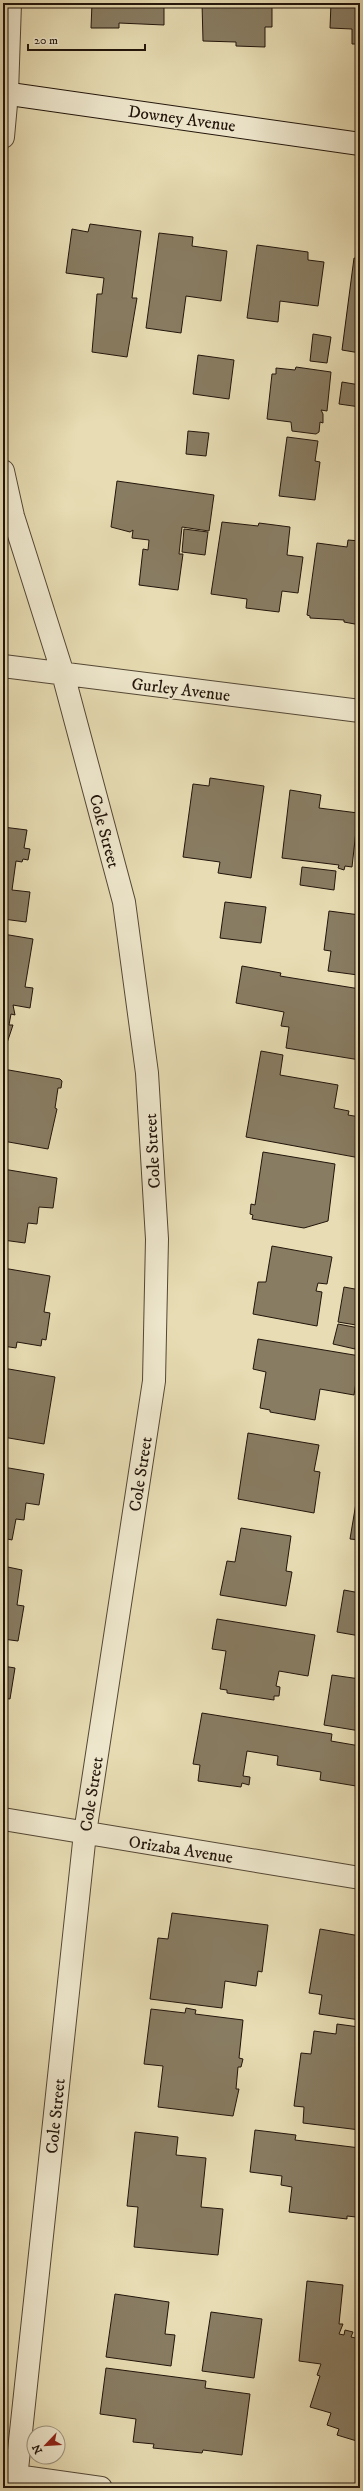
<svg xmlns="http://www.w3.org/2000/svg" width="363" height="2491" font-family="'IM FELL DW Pica',serif">
  <rect width="100%" height="100%" fill="#e7dcb3"/>
  <filter id="stains"><feTurbulence type="fractalNoise" baseFrequency=".005" numOctaves="4"/><feColorMatrix values="0 0 0 0 .2 0 0 0 0 .09 0 0 0 0 .02 0 0 0 .5 -.17"/></filter>
  <radialGradient id="worn" r=".72"><stop offset=".6" stop-color="#630" stop-opacity="0"/><stop offset="1" stop-color="#630" stop-opacity=".3"/></radialGradient>
  <path fill="#887c62" stroke="#22150b" d="M92,3h72v22l-45,-2v5h-28z
    M202,3h70v24h-7v20l-29,-1v-4l-33,-1z
    M331,3h29v41h-8v-15l-22,-1z
    M90,224l51,7 -9,67h5l-10,59 -35,-5 5,-58h5l2,-16 -38,-5 6,-44 16,3z
    M159,233l34,4 -1,9 35,5 -6,50 -35,-5 -5,37 -35,-5z
    M257,245l51,7v8l16,2 -6,44 -38,-5 -2,21 -31,-4z
    M354,258l6,1v94l-18,-3z
    M313,334l18,3 -4,26 -17,-2z
    M198,355l36,5 -5,39 -36,-5z
    M296,367l35,5 -4,39 -6,-1 2,4v9l-3,-1 -1,10 -3,2 -24,-3 -1,-9 -24,-3 5,-45h4v-6l19,2z
    M342,382l18,3v22l-21,-3z
    M188,431l21,2 -3,23 -20,-2z
    M287,437l31,4 -3,20 5,1 -5,38 -36,-4z
    M117,481l97,14 -5,36 -27,-4 -3,27h4l-5,36 -39,-5 4,-36 5,1 1,-10 -17,-2 1,-8 -3,2 -19,-5z
    M222,522l36,4 1,-3 31,4 -3,28 16,2 -5,36 -16,-2 -3,21 -33,-4 1,-9 -36,-5z
    M184,529l24,3 -3,23 -23,-3z
    M348,540l12,1v84l-16,-3v-2l-34,-2v-2l-3,-1 10,-72 30,4z
    M210,778l54,8 -13,92 -33,-5 2,-11 -37,-5 10,-73 16,2z
    M290,790l31,5 -2,13 39,5 -6,54 -7,-1 -1,4 -6,-2 1,-3 -57,-7z
    M3,827l24,3 -3,18 6,1 -2,11 -5,-1 -1,3 -6,-1 -4,29 18,2 -4,30 -23,-3z
    M302,867l34,4 -2,19 -34,-5z
    M225,902l41,5 -5,36 -41,-5z
    M329,911l31,4 -2,60 -30,-4 3,-20 -7,-1z
    M3,934l30,5 -8,48 8,1 -3,20 -17,-3 2,10 -4,-1 -2,11h4l-7,21 -3,-1z
    M242,966l39,7 -1,3 80,13v71l-74,-12 3,-21 -8,-1 3,-14 -48,-9z
    M261,1051l22,4 -3,20 58,10 -4,23 15,3 -1,4 12,2v41l-114,-21z
    M3,1069l57,10 2,2 -1,7h-3l-3,20 2,1 -9,40 -45,-8z
    M263,1152l72,12 -7,57 -24,7 -52,-9 1,-4 -3,-1 1,-10 4,1z
    M3,1169l54,9 -4,30 -14,-1 -2,17 -9,-1 -3,20 -22,-3z
    M272,1246l60,11 -5,27 -9,-1 -2,8 6,1 -5,34 -64,-12 5,-32h8z
    M3,1268l47,8 -6,36 6,1 -4,27 -4,-1 -1,7 -24,-4 -1,6 -13,-2z
    M344,1287l16,3 -4,35 -18,-3z
    M338,1324l21,4 -4,21 -22,-5z
    M258,1339l102,17 -6,39 -34,-6 -5,31 -45,-8v-2l-10,-2 6,-36 -13,-3z
    M3,1368l52,9 -11,67 -41,-7z
    M360,1420v24h-4z
    M248,1433l71,12 -5,26 6,1 -6,41 -76,-14z
    M3,1467l41,7 -5,31 -13,-2 -2,17 -8,-1 -4,21 -9,-2z
    M356,1503l4,1v36l-10,-1z
    M241,1528l50,8 -5,35 6,1 -6,34 -66,-11 7,-34 8,1z
    M3,1566l19,4 -5,35 7,1 -6,35 -15,-2z
    M344,1590l16,3v43l-23,-4z
    M217,1619l98,16 -7,41 -29,-5 -3,15 4,1 -1,9h-5v4l-47,-7v-3l-7,-1 6,-38 -14,-2z
    M3,1666l12,2 -5,31 -7,-1z
    M332,1675l28,4v52l-36,-6z
    M202,1713l130,21 -1,7 29,5v38h-4v2l-36,-6 1,-8 -44,-7 1,-9 -31,-5 -4,25 7,1 -1,8 -7,-2 -1,4 -43,-6 2,-16 -7,-1z
    M172,1913l96,12 -6,47 -4,-1 -2,15 -31,-5 -3,27 -72,-9 8,-61 10,1z
    M320,1929l40,7v84l-41,-6 3,-19 -13,-2z
    M186,2008l10,2 -1,4 48,6 -4,38 4,1 -2,8h-3l-2,22h3l-6,27 -75,-9 5,-41 -19,-2 7,-55 34,4z
    M337,2024l22,3 1,103 -57,-7 1,-16 -10,-1 7,-53 10,1 3,-23 22,3z
    M255,2130l41,5 -1,5 65,8v41l-4,28 -9,-1v3l-58,-7 3,-25 -11,-2 1,-9 -32,-4z
    M135,2132l43,5 -2,18 30,3 -5,49 22,2 -5,46 -84,-8 4,-40 -11,-1z
    M307,2281l36,4 -4,39h4l-4,10 5,1 1,-5 8,2 -2,5 9,2v103l-23,-7 2,-6 -12,-4 4,-12 -21,-6 10,-31 -3,-1 4,-11 -22,-3z
    M115,2294l54,8 -4,32 10,1 -4,31 -65,-9z
    M211,2312l51,7 -8,59 -52,-7z
    M106,2368l100,13 -1,7 45,6 -8,61 -39,-5 -1,3 -49,-5 1,-4 -21,-2 3,-23 -36,-5z"/>
  <g fill="none" stroke-linecap="round" stroke-linejoin="round">
    <g stroke="#534735" stroke-width="24">
      <path id="minor" d="M3,137l4,-44 3,-90
        M3,471l10,45 50,158 61,228 23,171 10,166 -3,142 -69,452 -70,655
        M3,666l357,45
        M3,1819l357,59
        M16,2476l85,12"/>
    </g>
    <g stroke="#22150b" stroke-width="24">
      <path id="secondary" d="M3,93l357,51"/>
    </g>
    <use href="#minor" stroke="#efe8ce" stroke-width="22"/>
    <use href="#secondary" stroke="#efe8ce" stroke-width="22"/>
  </g>
  <g text-anchor="middle" stroke-width="3.5" stroke-linejoin="round" paint-order="stroke">
    <g font-size="17" fill="#22150b" stroke="#efe8ce">
      <text transform="translate(182 118) rotate(8)" y="6">Downey Avenue</text>
      <text transform="translate(181 689) rotate(7)" y="6">Gurley Avenue</text>
      <text transform="translate(105 831) rotate(75)" y="6">Cole Street</text>
      <text transform="translate(152 1151) rotate(-93)" y="6">Cole Street</text>
      <text transform="translate(140 1474) rotate(-81)" y="6">Cole Street</text>
      <text transform="translate(91 1794) rotate(-81)" y="6">Cole Street</text>
      <text transform="translate(181 1849) rotate(9)" y="6">Orizaba Avenue</text>
      <text transform="translate(55 2116) rotate(-84)" y="6">Cole Street</text>
    </g>
  </g>
  <rect width="363" height="2491" fill="none" stroke="#e7dcb3" stroke-width="16"/>
  <rect x="4" y="4" width="355" height="2483" fill="none" stroke="#22150b" stroke-width="2"/>
  <rect x="8" y="8" width="347" height="2475" fill="none" stroke="#22150b"/>
  <g transform="translate(46 2445) rotate(245)"><circle r="19" fill="#efe8ce" stroke="#9d9480"/>
  <path d="M0-3L7 15L0 10L-7 15Z" fill="#8f2418"/>
  <text y="-6" font-size="11" font-weight="bold" text-anchor="middle" fill="#22150b">N</text>
  </g>
  <path d="M28 44v6h117v-6" fill="none" stroke="#22150b" stroke-width="2"/>
  <text x="34" y="44" font-size="12" fill="#22150b" stroke="#efe8ce" stroke-width="3" paint-order="stroke">20 m</text>
  <rect width="100%" height="100%" filter="url(#stains)"/>
  <rect width="100%" height="100%" fill="url(#worn)"/>
</svg>
